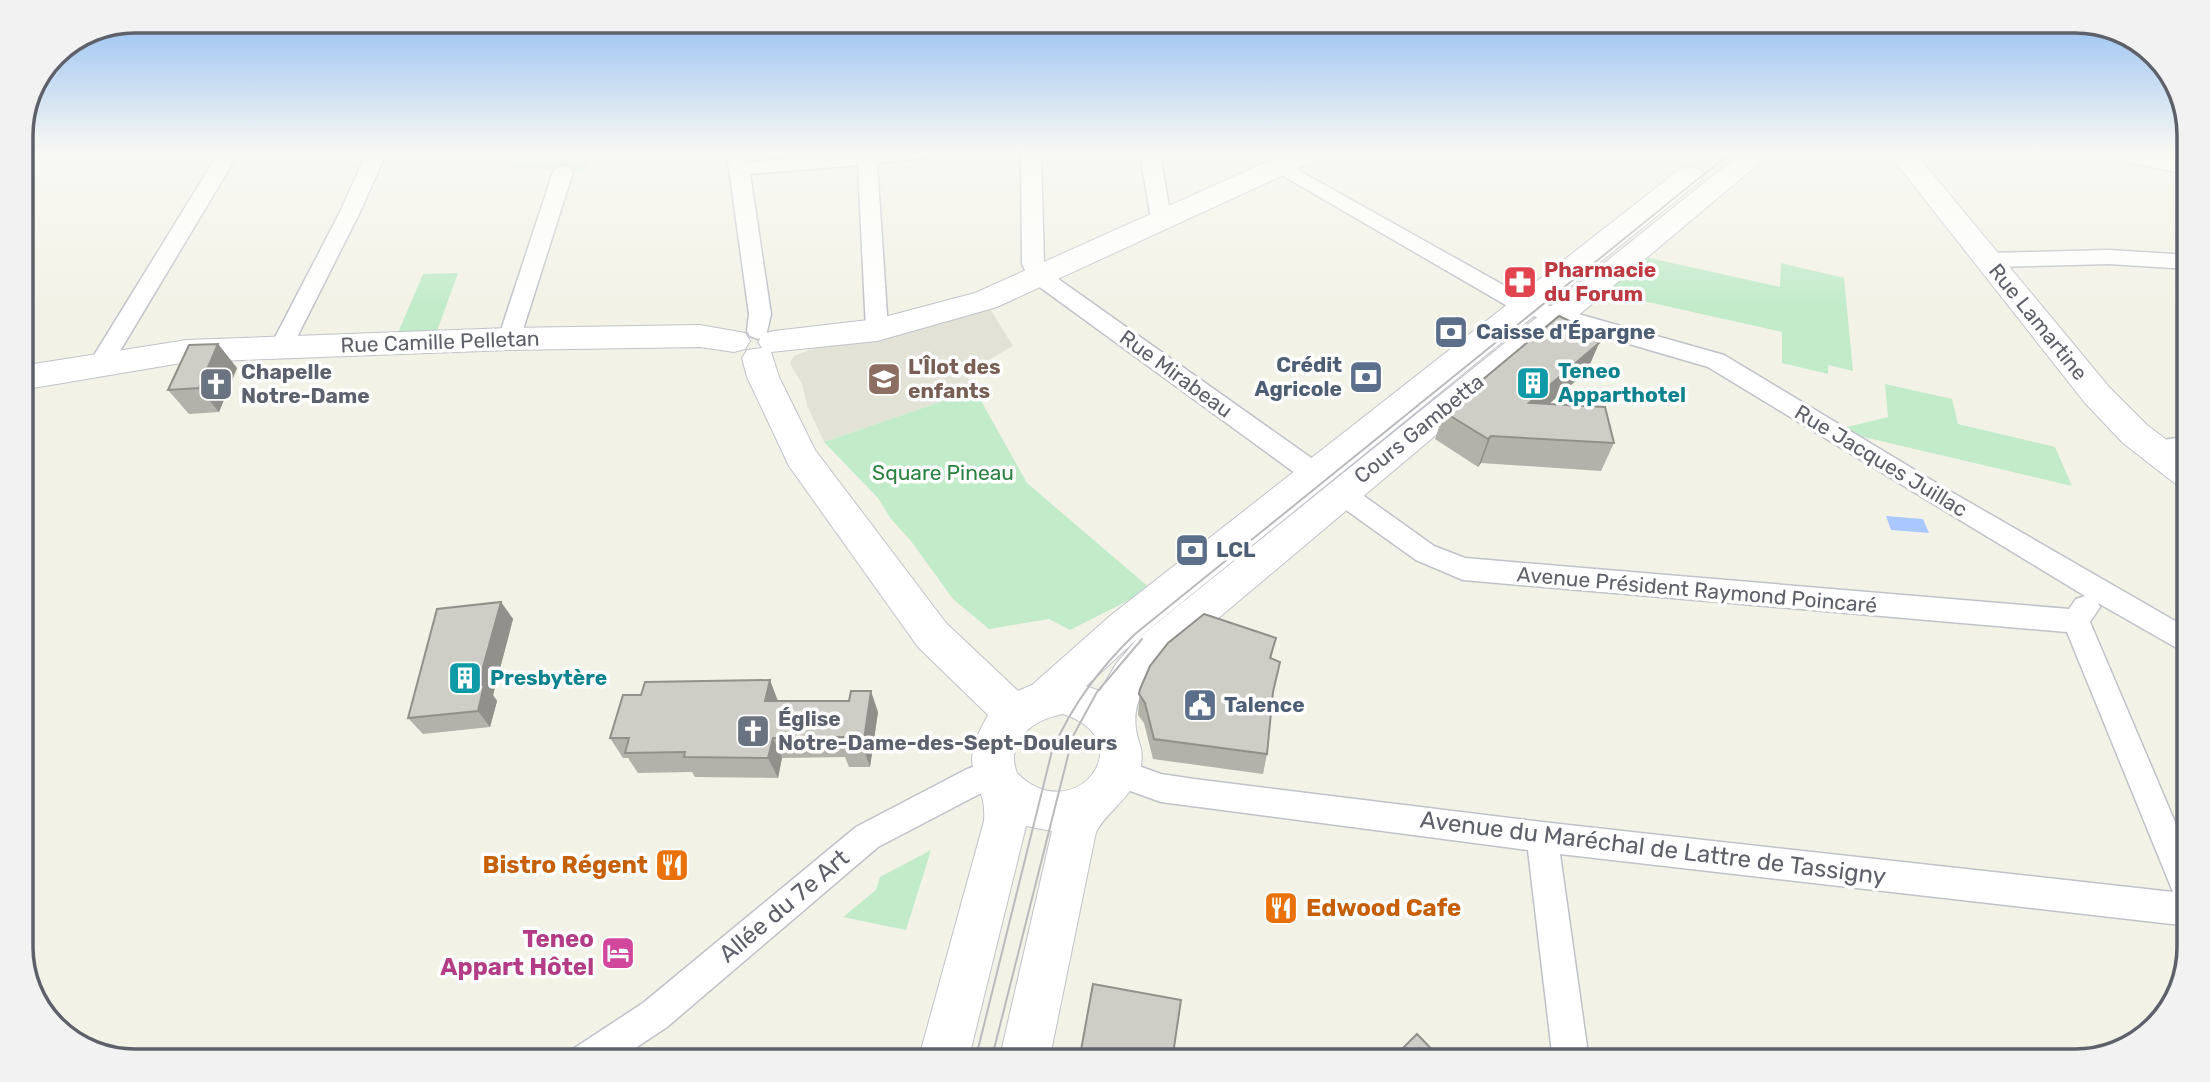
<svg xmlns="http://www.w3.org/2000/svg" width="2210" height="1082" font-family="Rubik,sans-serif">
  <rect width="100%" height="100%" fill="#f2f2e7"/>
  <path fill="#e2e2d6" d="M988,306l25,40 -48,27 10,17 -151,52 -17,-37 -5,-21 -12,-21 4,-7 24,-9 51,-7 70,-16z"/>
  <path fill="#c2ebca" d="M518,154h72l-6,18 -73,-4z
    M1645,257l135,30 1,-24 63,15 9,93 -25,-6v9l-46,-11v-31l-179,-40z
    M458,273l-21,58 -39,2 25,-59z
    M1885,384l67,15 6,25 97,23 17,39 -217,-51 -12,-7 45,-11z
    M975,390l52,93 124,106 -81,41 -21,-11 -60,10 -36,-30 -42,-58 -20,-22 -13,-21 -54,-56z
    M931,850l-25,80 -63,-13 33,-27 4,-13z"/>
  <path fill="#aac8ff" d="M1886,516l37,3 6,14 -38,-3z"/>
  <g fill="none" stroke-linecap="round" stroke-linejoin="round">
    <g stroke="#c0c2c9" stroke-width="3">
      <path id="street" d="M218,154h20l-130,217 -8,2 -8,-2 -4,-6z
        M366,154h20l-26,58 -68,135 -3,6 -8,2 -8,-2 -3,-6 70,-135z
        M727,154h20l1,8 104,-8h76l-3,4 -48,5 11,167 -3,5 -8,3 -8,-3 -3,-5 -8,-165 -108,9 21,140 -5,22 -8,3 -8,-3 -3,-5 2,-17z
        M1021,154h20l3,110 3,7 277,196 4,7 -4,7 -9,2 -9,-2 -276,-201 -8,-16z
        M1140,154h20l11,64 -3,5h-14l-3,-5z
        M2107,154h37l45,9v12l-79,-17z
        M1280,160l252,141 192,54 224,135 241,139v26l-91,-52 2,4 -10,15 99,233v71l-629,-72 29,207h-36l-25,-211 -367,-48 -53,-19 -4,-10 4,-10 11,-4 42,15 33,5 348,43 631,70 -106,-260 -604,-52 -47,-20 -84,-60 -4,-7 4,-7 9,-3 9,3 84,60 31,12 604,51 7,-10 9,-3 -377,-229 -192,-56 -243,-141 -3,-4 3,-4z
        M563,166l7,2 3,4 -53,167 -3,6 -8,2 -8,-2 -3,-6 55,-167 3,-4z
        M2109,250l80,5v14l-80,-5 -120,3 -8,-2 -3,-5 3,-5 8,-2z
        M2189,436v18l-36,4 -9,-3 -3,-6 3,-6z
        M996,759l11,4 4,10 -4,10 -20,7 -109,57 -211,180 -51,34h-49l6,-12 70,-46 213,-176 111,-58z"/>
    </g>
    <g stroke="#c1c3cb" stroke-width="2">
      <path id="secondary" d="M1284,154h36l-4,6 -319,147 -120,34 -106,11 8,25 36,73 131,173 72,68 14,-6 78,-69 570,-447 10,-2 10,2 4,6 -4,6 -562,457 -52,48 14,5 16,-27 21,-25 603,-485h30l-605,509c-18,21 -33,37 -29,66 2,15 8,19 5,37 -7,32 -32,42 -45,66l-47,229h-50l53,-230 -26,-5 -58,235h-50l66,-240c2,-26 -7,-31 -11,-54 -4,-18 7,-37 15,-52l-70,-68 -129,-181 -42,-89 -5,-19 5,-8 15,-2 -4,-6 5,-8 11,-3 103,-12 98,-26zM1063,714c82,27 10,116 -46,59 -13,-34 18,-54 46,-59z
        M1889,154h27l193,233 38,38 42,32v32l-12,-4 -54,-42 -38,-40z
        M700,325l45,8 5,8 -5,8 -11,3 -34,-5 -191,3 -322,12 -166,28v-24l166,-26 322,-12z"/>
    </g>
    <use href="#street" fill="#fff" fill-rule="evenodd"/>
    <use href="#secondary" fill="#fff" fill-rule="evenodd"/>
    <path stroke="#bababc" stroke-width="2" d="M975,1061l77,-310c20,-46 47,-82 83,-117l594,-480
      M991,1061l82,-325 24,-44 45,-53"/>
  </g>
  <path fill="#b2b1aa" d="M1592,339l7,4 -12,28 -38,33 65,39 -13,28 -120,-8 -3,4 -43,-28 9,-27z
    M218,344l19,24 -18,44 -30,2 -21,-24z
    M501,602l12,17 -20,76 4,6 -7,26 -67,7 -15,-16z
    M1276,638l-5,21 9,3 -8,36 -5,56 -4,20 -110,-15 -9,-36 -6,-8 2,-26z
    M778,701l100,11 -8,55h-21l-4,-10 -63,1 -4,20 -83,-1 -3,-5 -54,1 -10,-15h-5l-13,-20z"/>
  <path fill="#91908b" d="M1599,343l-12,28 -69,60 11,-28z
    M218,344l19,24 -18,44 -20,-24z
    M1491,436l-10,27 -3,4 10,-28z
    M501,602l12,17 -20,76 4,6 -7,26 -12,-16v-26z
    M770,680l8,21h-13z
    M871,691l7,21 -8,55 -7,-20z
    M773,738l9,20 -4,20 -10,-20z"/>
  <path fill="#cfcec6" stroke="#91908b" stroke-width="2" d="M1559,316l34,16 -1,7 7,4 -70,60 76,4 9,36 -123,-7 -3,3 -44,-27z
    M218,344l-19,44 -31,2 21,-45z
    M501,602l-23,83h6l-6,26 -70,7 29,-109z
    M1204,614l72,24 -6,20 10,4 -7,30 -6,62 -113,-15 -9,-36 -6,-9 1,-5 10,-23 18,-23z
    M770,680l-5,21h84l2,-10h20l-8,56h-22l2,-10 -70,1 -5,20 -84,-1 1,-5 -60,1 4,-15h-19l13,-43h18l4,-13z
    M1093,984l88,16 -9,61h-93z
    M1417,1034l26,27h-53z"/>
  <linearGradient id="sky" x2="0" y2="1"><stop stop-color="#8fbcf1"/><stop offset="0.5" stop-color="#f9f9f4"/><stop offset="1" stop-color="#f9f9f4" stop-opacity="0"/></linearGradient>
  <rect width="2210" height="305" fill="url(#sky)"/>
  <defs>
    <g id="pharmacy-square" transform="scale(1.75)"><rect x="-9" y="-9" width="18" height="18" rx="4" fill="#e0444e" stroke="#fff"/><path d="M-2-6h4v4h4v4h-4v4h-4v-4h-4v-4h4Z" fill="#fff"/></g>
    <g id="bank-square" transform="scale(1.75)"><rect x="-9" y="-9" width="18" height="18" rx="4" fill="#5c6f8a" stroke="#fff"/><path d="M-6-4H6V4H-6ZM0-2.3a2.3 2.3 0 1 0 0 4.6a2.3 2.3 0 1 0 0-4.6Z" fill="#fff"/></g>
    <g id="school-square" transform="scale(1.75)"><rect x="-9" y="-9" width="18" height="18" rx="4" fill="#8d6e63" stroke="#fff"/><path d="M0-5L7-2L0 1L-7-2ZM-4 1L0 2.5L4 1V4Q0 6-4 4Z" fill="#fff"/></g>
    <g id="building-square" transform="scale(1.75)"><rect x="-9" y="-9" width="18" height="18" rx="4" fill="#0f9aa8" stroke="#fff"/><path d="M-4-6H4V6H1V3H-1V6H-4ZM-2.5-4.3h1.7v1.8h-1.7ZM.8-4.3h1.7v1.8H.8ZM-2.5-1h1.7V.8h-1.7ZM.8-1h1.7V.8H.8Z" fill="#fff"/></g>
    <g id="church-square" transform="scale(1.75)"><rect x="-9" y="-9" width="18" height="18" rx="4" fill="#6b7280" stroke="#fff"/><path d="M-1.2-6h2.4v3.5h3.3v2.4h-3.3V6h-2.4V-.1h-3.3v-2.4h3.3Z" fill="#fff"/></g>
    <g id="civic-square" transform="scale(1.75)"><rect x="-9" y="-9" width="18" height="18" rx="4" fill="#5c6f8a" stroke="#fff"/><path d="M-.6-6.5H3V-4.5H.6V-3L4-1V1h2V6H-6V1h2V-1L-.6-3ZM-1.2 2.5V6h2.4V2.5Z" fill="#fff"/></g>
    <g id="restaurant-square" transform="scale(1.75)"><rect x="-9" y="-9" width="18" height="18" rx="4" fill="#e8710a" stroke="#fff"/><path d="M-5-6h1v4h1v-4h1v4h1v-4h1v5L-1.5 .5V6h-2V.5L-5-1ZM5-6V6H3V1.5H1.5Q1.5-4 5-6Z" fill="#fff"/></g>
    <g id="hotel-square" transform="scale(1.75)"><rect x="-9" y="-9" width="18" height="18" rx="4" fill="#d1479c" stroke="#fff"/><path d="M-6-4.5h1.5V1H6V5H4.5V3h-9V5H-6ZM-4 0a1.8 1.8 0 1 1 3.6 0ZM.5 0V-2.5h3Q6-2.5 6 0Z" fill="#fff"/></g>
  </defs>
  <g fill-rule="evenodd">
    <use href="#pharmacy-square" x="1520" y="282"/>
    <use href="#bank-square" x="1451" y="332"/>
    <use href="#bank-square" x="1366" y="377"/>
    <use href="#school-square" x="884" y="379"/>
    <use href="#building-square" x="1533" y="383"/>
    <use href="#church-square" x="216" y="384"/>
    <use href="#bank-square" x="1192" y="550"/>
    <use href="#building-square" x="465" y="678"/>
    <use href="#civic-square" x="1200" y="705"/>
    <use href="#church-square" x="753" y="731"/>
    <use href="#restaurant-square" x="672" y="865"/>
    <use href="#restaurant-square" x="1281" y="908"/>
    <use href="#hotel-square" x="618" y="953"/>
  </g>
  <g text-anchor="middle" stroke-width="7" stroke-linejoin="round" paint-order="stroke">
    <g font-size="21" font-weight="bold" fill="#be3a42" stroke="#fff" text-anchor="start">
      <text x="1544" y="277">Pharmacie<tspan x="1544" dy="24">du Forum</tspan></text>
    </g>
    <g font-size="21" fill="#5e6169" stroke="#fff">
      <text transform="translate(2038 322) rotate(51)" y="7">Rue Lamartine</text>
      <text transform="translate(440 342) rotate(-2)" y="7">Rue Camille Pelletan</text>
      <text transform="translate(1176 374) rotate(36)" y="7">Rue Mirabeau</text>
      <text transform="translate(1419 429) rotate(-39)" y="7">Cours Gambetta</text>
      <text transform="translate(1881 461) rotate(31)" y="7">Rue Jacques Juillac</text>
      <text transform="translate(1697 590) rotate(5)" y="7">Avenue Président Raymond Poincaré</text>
    </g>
    <g font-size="21" font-weight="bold" fill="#4e5e75" stroke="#fff" text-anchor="start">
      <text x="1476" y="339">Caisse d'Épargne</text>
      <text x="1342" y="372" text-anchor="end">Crédit<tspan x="1342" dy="24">Agricole</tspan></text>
      <text x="1216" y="557">LCL</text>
      <text x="1224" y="712">Talence</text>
    </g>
    <g font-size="21" font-weight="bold" fill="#785e54" stroke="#fff" text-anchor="start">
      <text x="908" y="374">L'Îlot des<tspan x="908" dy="24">enfants</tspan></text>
    </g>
    <g font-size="21" font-weight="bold" fill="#0d838f" stroke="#fff" text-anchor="start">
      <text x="1558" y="378">Teneo<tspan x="1558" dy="24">Apparthotel</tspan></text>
      <text x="490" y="685">Presbytère</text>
    </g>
    <g font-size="21" font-weight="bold" fill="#5b616d" stroke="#fff" text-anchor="start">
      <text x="241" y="379">Chapelle<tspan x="241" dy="24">Notre-Dame</tspan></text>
      <text x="778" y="726">Église<tspan x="778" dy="24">Notre-Dame-des-Sept-Douleurs</tspan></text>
    </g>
    <g font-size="21" fill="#2b8241" stroke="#fff">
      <text x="943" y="480">Square Pineau</text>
    </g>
    <g font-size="24" fill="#5e6169" stroke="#fff">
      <text transform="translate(1653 848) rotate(7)" y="8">Avenue du Maréchal de Lattre de Tassigny</text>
      <text transform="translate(784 906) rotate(-40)" y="8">Allée du 7e Art</text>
    </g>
    <g font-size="24" font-weight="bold" fill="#c56008" stroke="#fff" text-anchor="end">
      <text x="648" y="873">Bistro Régent</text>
      <text x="1306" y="916" text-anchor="start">Edwood Cafe</text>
    </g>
    <g font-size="24" font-weight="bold" fill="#b23c85" stroke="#fff" text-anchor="end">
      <text x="594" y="947">Teneo<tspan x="594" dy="28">Appart Hôtel</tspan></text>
    </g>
  </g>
  <path d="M0 0H2210V1082H0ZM135 33H2075A102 102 0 0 1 2177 135V947A102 102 0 0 1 2075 1049H135A102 102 0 0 1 33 947V135A102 102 0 0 1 135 33Z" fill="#f2f2f3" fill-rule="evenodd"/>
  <path fill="none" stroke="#5e6169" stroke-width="3.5" d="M135 33H2075A102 102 0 0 1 2177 135V947A102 102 0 0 1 2075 1049H135A102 102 0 0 1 33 947V135A102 102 0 0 1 135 33Z"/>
</svg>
